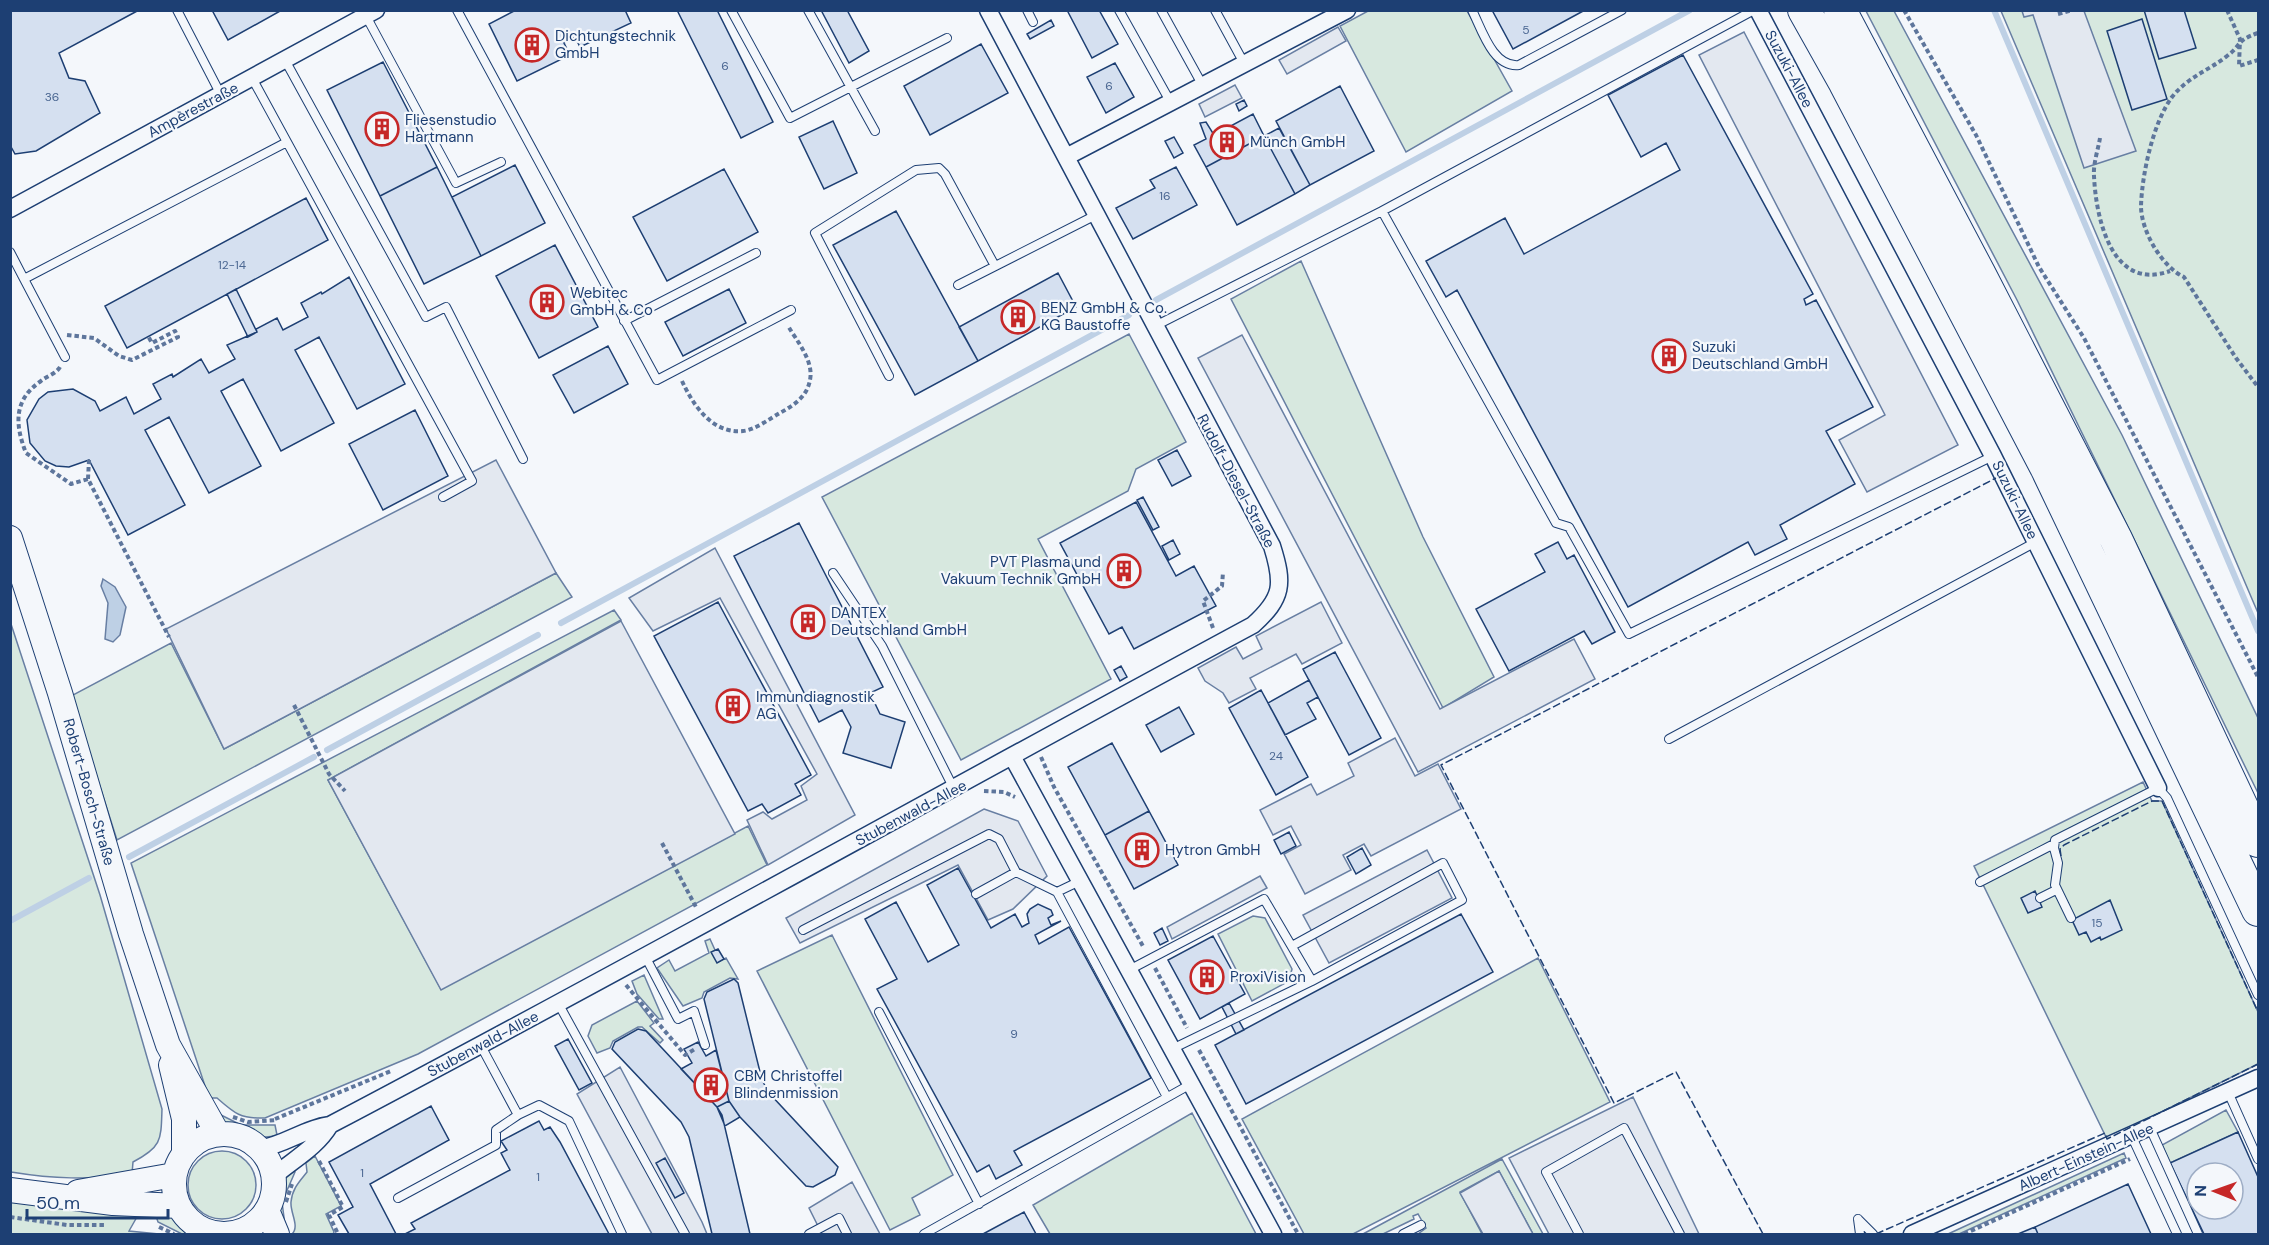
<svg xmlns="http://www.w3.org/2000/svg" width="2269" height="1245" font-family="'DM Sans',sans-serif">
  <rect width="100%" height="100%" fill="#f4f7fb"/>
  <path fill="#d7e8df" stroke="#687fa3" stroke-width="1.5" d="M1368,11h99l45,80 -106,61 -66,-126z
    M1866,11h28l228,424 136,283v75l-241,-493z
    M2001,11h257v602z
    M1301,261l122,276 71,140 -51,31 -212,-409z
    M1129,334l57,108 -50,27 -8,22 -90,48 73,140 -150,81 -139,-263z
    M556,573l16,24 -455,243 -46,-144 100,-53 53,106z
    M614,610l7,10 -293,160 113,209 307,-163 19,39 -349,189 -153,64c-25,1 -31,-5 -48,-20h-8l-78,-235z
    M10,621l90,274 62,214c-1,31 0,38 -29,53l-1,12c-44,6 -78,5 -121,-2z
    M2143,782l9,19h10l96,211v52l-151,75 -133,-273z
    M1253,916l12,2 27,51 -3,12 -37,20 -34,-67z
    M832,935l121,240 -41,23 8,17 -30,15 -133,-259z
    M710,939l5,11 -3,2 6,10 8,-4 12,21 -8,-1 -26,14 -2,6 -19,8 -26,-38 12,-8 6,11 34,-18 -4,-12z
    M1538,958l72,144 -257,132h-49l-62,-115z
    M644,975l19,44h-4l-22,-25 -5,-13z
    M637,1001l17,22 -4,3 13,14 -3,3 -18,-16h-4l-25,14 -3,7 -13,5 -9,-17 4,-11z
    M2226,1110l12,22 -68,31 -8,-18z
    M1192,1113l64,121h-206l-17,-29z
    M221,1115l20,10h34l2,10c-18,6 -35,-3 -52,-11z
    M188 1185a34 34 0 1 1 68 0a34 34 0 1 1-68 0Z
    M2124,1153l2,5 -167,76h-11z
    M315,1156l26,50 -15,8 8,18 -1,2h-41c8,-8 -2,-21 -1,-32 1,-13 8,-20 16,-30l-1,-9z
    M1502,1159l41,75h-10l-34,-63 -39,21 22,42h-64l8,-6 -8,-14 -5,2 1,3 -31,15h-20z
    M293,1167l2,5 -13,30 3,23c-14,-21 -9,-39 8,-58z
    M10,1201l132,7 -13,23 30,3h-148z
    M154,1210l20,8 17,16h-9l-24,-12z"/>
  <path fill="#e3e8f0" stroke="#687fa3" stroke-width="1.5" d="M2022,11h62l52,140 -52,17 -51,-153 -9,2z
    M1338,27l8,14 -59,33 -8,-14z
    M1744,32l214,413 -91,47 -28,-52 46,-25 -186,-360z
    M1235,85l7,13 -37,19 -6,-13z
    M1242,335l198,374 134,-70 21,40 -177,93 -220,-414z
    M496,460l60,113 -332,176 -58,-120z
    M715,548l140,267 -87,50 -21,-45 16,-8 9,7 35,-19 -6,-14 16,-12 -97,-176 -67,33 -24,-33z
    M1321,602l21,41 -40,21 -6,-10 -46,24 6,11 -27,14 -6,-10 -18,-12 -7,-13 38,-21 7,12 19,-10 -6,-13z
    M621,621l114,213 -294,156 -113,-210z
    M1395,738l20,38 23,-12 23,45 -90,47 -7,-12 -21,11 8,15 -46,24 -21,-40 17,-9 -10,-19 -18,9 -13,-25 51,-26 6,11 37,-19 -6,-13z
    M984,809l34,12 29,55 -34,33 -25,11 -30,-55 -158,78 -14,-25z
    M1427,850l25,48 -123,65 -26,-48z
    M1260,876l7,12 -95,51 -5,-12z
    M620,1067l82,155 5,12h-55l-75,-140z
    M1633,1097l66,137h-150l-40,-76z
    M1499,1171l34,63h-50l-23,-41z
    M852,1182l28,52h-58l-13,-26z"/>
  <path fill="#bed0e5" stroke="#687fa3" stroke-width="1.5" d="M103,579l12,8 11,20 -6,28 -7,7 -8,-3 3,-36 -7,-17z"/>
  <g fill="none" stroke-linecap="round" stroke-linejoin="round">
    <path stroke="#bed0e5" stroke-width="6" d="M1994,10l264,621
      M1156,300l534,-290
      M561,623l568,-308
      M327,750l211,-115
      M129,857l185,-100
      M10,921l79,-43"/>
  </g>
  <path fill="#d5e0f0" stroke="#1d3f73" stroke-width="1.5" fill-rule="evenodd" d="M10,10h129l-80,43 10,25 16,3 15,32 -64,38 -21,3 -5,-9z
    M212,10h70l-54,30z
    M516,10h109l6,13 -51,24 -5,-10 -11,6 6,12 -53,26 -28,-57z
    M677,10h40l56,112 -32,16z
    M821,10h26l22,41 -20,12z
    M1067,10h32l19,34 -26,14z
    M1492,10h93l-72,39z
    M2144,10h40l12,38 -37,11z
    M2142,19l25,80 -35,11 -25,-79z
    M1051,20l3,6 -24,13 -3,-5z
    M981,44l27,49 -78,42 -26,-49z
    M1683,55l130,239 -9,5 2,6 10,-5 57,107 -47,24 29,53 -75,41 7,14 -32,16 -7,-13 -120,65 -171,-317 -11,7 -20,-36 79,-43 19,36 156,-84 -14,-27 -25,14 -33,-62z
    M383,62l54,105 -57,29 -53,-106z
    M1115,63l19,34 -28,16 -19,-36z
    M1340,86l34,65 -64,34 -34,-64z
    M1244,100l3,6 -8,5 -3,-7z
    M1253,114l11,22 -58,31 -12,-22 12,-6 -6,-16 6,-1 8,13z
    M833,121l24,52 -33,16 -25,-52z
    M1279,128l31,57 -15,9 -31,-58z
    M1264,136l31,58 -58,31 -31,-58z
    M1174,137l9,16 -9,5 -9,-17z
    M515,165l30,58 -64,33 -29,-59z
    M437,167l44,89 -57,28 -44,-88z
    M1176,167l21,38 -64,34 -17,-31 39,-20 -5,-8z
    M724,169l34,63 -91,49 -34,-64z
    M306,198l22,42 -201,108 -22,-42z
    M896,211l82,150 -63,34 -82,-150z
    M555,245l43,82 -59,31 -43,-82z
    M1058,273l18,34 -98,54 -19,-34z
    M349,277l56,107 -48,25 -38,-72 -24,13 39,73 -53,28 -38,-72 -22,12 40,75 -52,27 -40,-76 -24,13 40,75 -57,30 -39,-75 -20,7 -13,-1 -11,-5 -15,-18 -3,-23 12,-21 9,-7 25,-3 22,12 5,10 26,-14 8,17 27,-15 -8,-15 19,-10 1,3 28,-18 8,14 26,-14 -8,-14 30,-13 -1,-3 21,-11 6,12 25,-13 -7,-14 20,-11 1,2z
    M236,289l21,43 -9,5 -21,-43z
    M729,289l17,34 -63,33 -18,-34z
    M608,346l20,38 -54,29 -21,-38z
    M415,410l33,66 -65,34 -34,-66z
    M1177,450l14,26 -19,10 -14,-26z
    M1143,497l16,30 -6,3 -16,-30z
    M1136,502l40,74 18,-10 22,40 -82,43 -12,-22 -13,7 -49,-91z
    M799,523l84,164 -13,6 10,21 25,8 -14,46 -48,-15 8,-26 -9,-17 -23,12 -85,-166z
    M1173,540l7,14 -11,6 -7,-14z
    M1558,542l9,17 7,-4 41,77 -23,12 -8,-13 -75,40 -33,-62 69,-37 -10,-18z
    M718,602l93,173 -16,9 6,11 -33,18 -6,-9 -14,7 -94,-175z
    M1335,652l46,86 -32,17 -46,-86z
    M1121,666l6,11 -7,4 -6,-11z
    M1309,680l9,17 -11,6 9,16 -31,16 -17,-32z
    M1261,690l47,87 -32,18 -47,-87z
    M1179,707l15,27 -33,18 -15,-27z
    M1112,743l37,68 -44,24 -37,-68z
    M1149,811l29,54 -44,24 -29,-54z
    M1289,832l7,14 -15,8 -7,-14z
    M1362,848l9,17 -15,9 -9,-17z
    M958,868l33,60 24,-14 7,13 7,-4 -2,-9 3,-5 8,-5 13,6 2,5 -5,3 3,7 10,-4 -26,14 4,9 30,-17 82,151 -137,73 8,14 -26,14 -7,-14 -12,7 -100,-183 20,-10 -32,-60 31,-17 32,60 31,-17 -32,-60z
    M2035,891l7,16 -14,6 -7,-15z
    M2110,900l12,30 -21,10 -1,-3 -9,5 -5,-10 -7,3 -7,-15z
    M1461,914l32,58 -247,132 -31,-59z
    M1162,928l6,13 -8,4 -6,-12z
    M1213,936l32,58 -45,25 -32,-59z
    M718,949l6,10 -7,4 -6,-11z
    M734,979l4,4 24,97 7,13 69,74 -3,8 -22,12 -7,-1 -66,-69 -11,-16 -25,-102 3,-7z
    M1229,1003l15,27 -8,4 -14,-27z
    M638,1029l8,2 71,76 5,8 28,119h-38l-23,-97 -8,-15 -69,-73 3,-7z
    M568,1039l24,44 -13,7 -24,-44z
    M698,1042l8,14 10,-6 13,51 -12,6 -36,-38 11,-6 -8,-14z
    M729,1101l11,16 -15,9 -8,-19z
    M431,1106l18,34 -79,44 26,50h-47l-11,-19 15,-8 -24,-45z
    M539,1121l5,9 6,-3 10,15 49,92h-204l10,-5 -4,-6 99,-53 -9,-17 6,-3 -6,-9z
    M2238,1132l20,45v57h-54l-34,-71zM2197,1173h36v36h-36z
    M665,1158l19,35 -9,5 -19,-35z
    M2128,1184l23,50h-113l-3,-7z
    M1024,1212l12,22h-53z
    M2035,1227l3,7h-20z"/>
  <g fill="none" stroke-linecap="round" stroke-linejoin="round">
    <g stroke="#1d3f73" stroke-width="10">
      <path id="lane" d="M177,10l44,85
        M457,10l200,370 134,-70
        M731,10l59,108 157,-80
        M808,10l67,121
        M1027,10l6,12
        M1119,10l52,93
        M1161,10l42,76
        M1215,10l30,55
        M1472,10c10,20 21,58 47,55l103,-55
        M1754,10l-372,201 174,312 13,4 60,107 364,-178
        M366,16l90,167 45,-21
        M285,60l141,257 20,-10 77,152
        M252,78l220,403 -29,16
        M10,252l14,27 263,-137
        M24,279l41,78
        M958,285l138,-70
        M624,321l132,-68
        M1155,326l227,-115
        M889,376l-74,-143 101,-63 23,-2 6,6 50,92
        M833,573l49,73 72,143
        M1669,739l367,-197
        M1980,882l74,-38
        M1057,892l110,205
        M976,894l40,-22
        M2040,898l16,-8
        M2071,918l-16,-33 3,-22 -4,-15 1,-8 103,-52 9,10 91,197
        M803,930l186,-96 10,5 17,33 41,20 23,-11
        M1292,946l151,-83 19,37 -150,81
        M645,956l33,63 16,-8 11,34
        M1129,970l135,-71 48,82 -140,68
        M558,1003l127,231
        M879,1012l100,192
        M481,1046l37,69 21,-10 30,16 53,113
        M2228,1092l30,67
        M2150,1128l48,106
        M2132,1137l45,97
        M398,1198l98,-53v-15l22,-15
        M1858,1219l15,15
        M1858,1219l2,15
        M809,1234l30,-16 8,16
        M924,1234l267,-150
        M1403,1234l18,-9
        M1579,1234l-33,-62 78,-44 56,106"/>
    </g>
    <g stroke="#1d3f73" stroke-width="19">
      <path id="street" d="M1758,10l235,446 165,332
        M1066,157l281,-147
        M10,209l366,-199
        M1013,758l260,476
        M259,1149c26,-4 46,-21 71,-24 310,-163 615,-334 923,-500 30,-27 31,-41 19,-79l-284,-536
        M273,1177c21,-18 43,-29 57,-52
        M1912,1234l346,-156"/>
    </g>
    <g stroke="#1d3f73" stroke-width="26">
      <path id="secondary" d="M10,538l50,155 71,241 37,111 50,89
        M171,1065l13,54v33
        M174 1184a50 50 0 1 1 100 0a50 50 0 1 1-100 0Z
        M10,1190l103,13 66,3
        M78,1192l96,-17
        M267,1210l10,24"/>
    </g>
    <g stroke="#1d3f73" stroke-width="34">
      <path id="highway" d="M1804,10l41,73 201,384 212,443
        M1840,10l139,263 137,266 142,302"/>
    </g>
    <path stroke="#5e769c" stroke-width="4" stroke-dasharray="4.5 3" stroke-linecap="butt" d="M1904,10l72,125 63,132 45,71 174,339
      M2227,10l13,29 -1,27 19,-6
      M2058,14l15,-4
      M2258,33c-23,8 -15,11 -31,23 -19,15 -38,20 -55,41 -19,26 -30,77 -31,109 0,25 21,61 43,71l52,81 22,29
      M2100,138c-2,12 -7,26 -6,38 2,43 18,116 76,95
      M67,335l27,3 25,18 13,4 46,-23 -3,-6 -23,12 -4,-7
      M60,367c-4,7 -13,9 -19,14 -28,19 -26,44 -15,72l45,31 17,-5 81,158
      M682,381c11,24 30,53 61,50 12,-1 26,-12 37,-18 14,-8 27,-16 30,-33 4,-19 -13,-39 -22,-54
      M88,479l1,-19
      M1213,628l-10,-27 19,-15 1,-14
      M294,705l35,69 16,17
      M1041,757l13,30 90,161
      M984,791l20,1 11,5
      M662,843l35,66
      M1155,968l32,60
      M626,985l59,70 10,-6
      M1199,1050l99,184
      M233,1117l15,5 28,-2
      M275,1119l116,-48
      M319,1161l24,46 -14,8 9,19
      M286,1202l6,-18
      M10,1217l57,8h37
      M159,1227l15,7
      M1964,1234l166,-75"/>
    <use href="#lane" stroke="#f4f7fb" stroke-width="8"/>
    <use href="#street" stroke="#f4f7fb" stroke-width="16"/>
    <use href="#secondary" stroke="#f4f7fb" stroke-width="24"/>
    <use href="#highway" stroke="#f4f7fb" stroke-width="32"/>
    <path stroke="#1d3f73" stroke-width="1.5" stroke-dasharray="8 3" stroke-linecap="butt" d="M2061,856l-1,-7 4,-4 88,-44h10l96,211
      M1763,1234l-87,-162 -62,31 -173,-338 555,-287
      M1876,1234l229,-101 2,6 151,-75"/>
  </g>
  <defs>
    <g id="building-ring" transform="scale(1.725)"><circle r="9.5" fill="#f4f7fb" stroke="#c62828" stroke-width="1.5"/><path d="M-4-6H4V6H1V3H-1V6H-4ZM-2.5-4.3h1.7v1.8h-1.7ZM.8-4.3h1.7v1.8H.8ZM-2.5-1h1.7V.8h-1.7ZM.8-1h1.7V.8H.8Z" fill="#c62828"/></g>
  </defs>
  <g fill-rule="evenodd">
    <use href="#building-ring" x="532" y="45"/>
    <use href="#building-ring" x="382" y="129"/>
    <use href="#building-ring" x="1227" y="142"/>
    <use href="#building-ring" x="547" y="302"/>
    <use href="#building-ring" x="1018" y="317"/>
    <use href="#building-ring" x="1669" y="356"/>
    <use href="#building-ring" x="1124" y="571"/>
    <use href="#building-ring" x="808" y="622"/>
    <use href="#building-ring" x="733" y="706"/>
    <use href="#building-ring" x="1142" y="850"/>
    <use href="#building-ring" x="1207" y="977"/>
    <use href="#building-ring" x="711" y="1085"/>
  </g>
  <g text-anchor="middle" stroke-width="4.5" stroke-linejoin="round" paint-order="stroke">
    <g font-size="12" fill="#4b6792">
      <text x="1526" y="34">5</text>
      <text x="725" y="70">6</text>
      <text x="1109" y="90">6</text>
      <text x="52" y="101">36</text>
      <text x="1165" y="200">16</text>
      <text x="232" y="269">12-14</text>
      <text x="1276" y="760">24</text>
      <text x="2097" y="927">15</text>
      <text x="1014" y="1038">9</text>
      <text x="362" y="1177">1</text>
      <text x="538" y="1181">1</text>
    </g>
    <g font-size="15" fill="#1d3f73" stroke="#f4f7fb" text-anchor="start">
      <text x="555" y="41">Dichtungstechnik<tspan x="555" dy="17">GmbH</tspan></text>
      <text x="405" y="125">Fliesenstudio<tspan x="405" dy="17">Hartmann</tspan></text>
      <text x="1250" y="147">Münch GmbH</text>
      <text x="570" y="298">Webitec<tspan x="570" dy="17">GmbH &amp; Co</tspan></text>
      <text x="1041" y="313">BENZ GmbH &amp; Co.<tspan x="1041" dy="17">KG Baustoffe</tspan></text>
      <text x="1692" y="352">Suzuki<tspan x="1692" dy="17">Deutschland GmbH</tspan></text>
      <text x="1101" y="567" text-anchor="end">PVT Plasma und<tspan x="1101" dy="17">Vakuum Technik GmbH</tspan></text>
      <text x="831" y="618">DANTEX<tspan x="831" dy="17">Deutschland GmbH</tspan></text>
      <text x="756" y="702">Immundiagnostik<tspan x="756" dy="17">AG</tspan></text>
      <text x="1165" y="855">Hytron GmbH</text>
      <text x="1230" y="982">ProxiVision</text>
      <text x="734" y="1081">CBM Christoffel<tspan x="734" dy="17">Blindenmission</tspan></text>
    </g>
    <g font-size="15" fill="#1d3f73" stroke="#f4f7fb">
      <text transform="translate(1789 69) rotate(62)" y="5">Suzuki-Allee</text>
      <text transform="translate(193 110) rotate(-28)" y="5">Ampèrestraße</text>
      <text transform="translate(1236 481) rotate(62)" y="5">Rudolf-Diesel-Straße</text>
      <text transform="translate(2015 500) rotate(64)" y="5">Suzuki-Allee</text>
      <text transform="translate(89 792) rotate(74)" y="5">Robert-Bosch-Straße</text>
      <text transform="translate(911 813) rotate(-28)" y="5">Stubenwald-Allee</text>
      <text transform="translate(483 1044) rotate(-28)" y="5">Stubenwald-Allee</text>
      <text transform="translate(2086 1157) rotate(-24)" y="5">Albert-Einstein-Allee</text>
    </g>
  </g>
  <rect width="2269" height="1245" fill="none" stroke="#1d3f73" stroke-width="24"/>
  <g transform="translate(2215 1191) rotate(271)"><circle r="28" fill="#f4f7fb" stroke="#9eadc5" stroke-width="1.5"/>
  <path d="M0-4.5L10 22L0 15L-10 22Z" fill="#c62828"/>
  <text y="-9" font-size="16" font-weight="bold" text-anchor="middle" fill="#1d3f73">N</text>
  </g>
  <path d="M27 1209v9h141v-9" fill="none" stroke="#1d3f73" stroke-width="3"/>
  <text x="36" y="1209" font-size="18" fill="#1d3f73" stroke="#f4f7fb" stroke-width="4.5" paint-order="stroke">50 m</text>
</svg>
